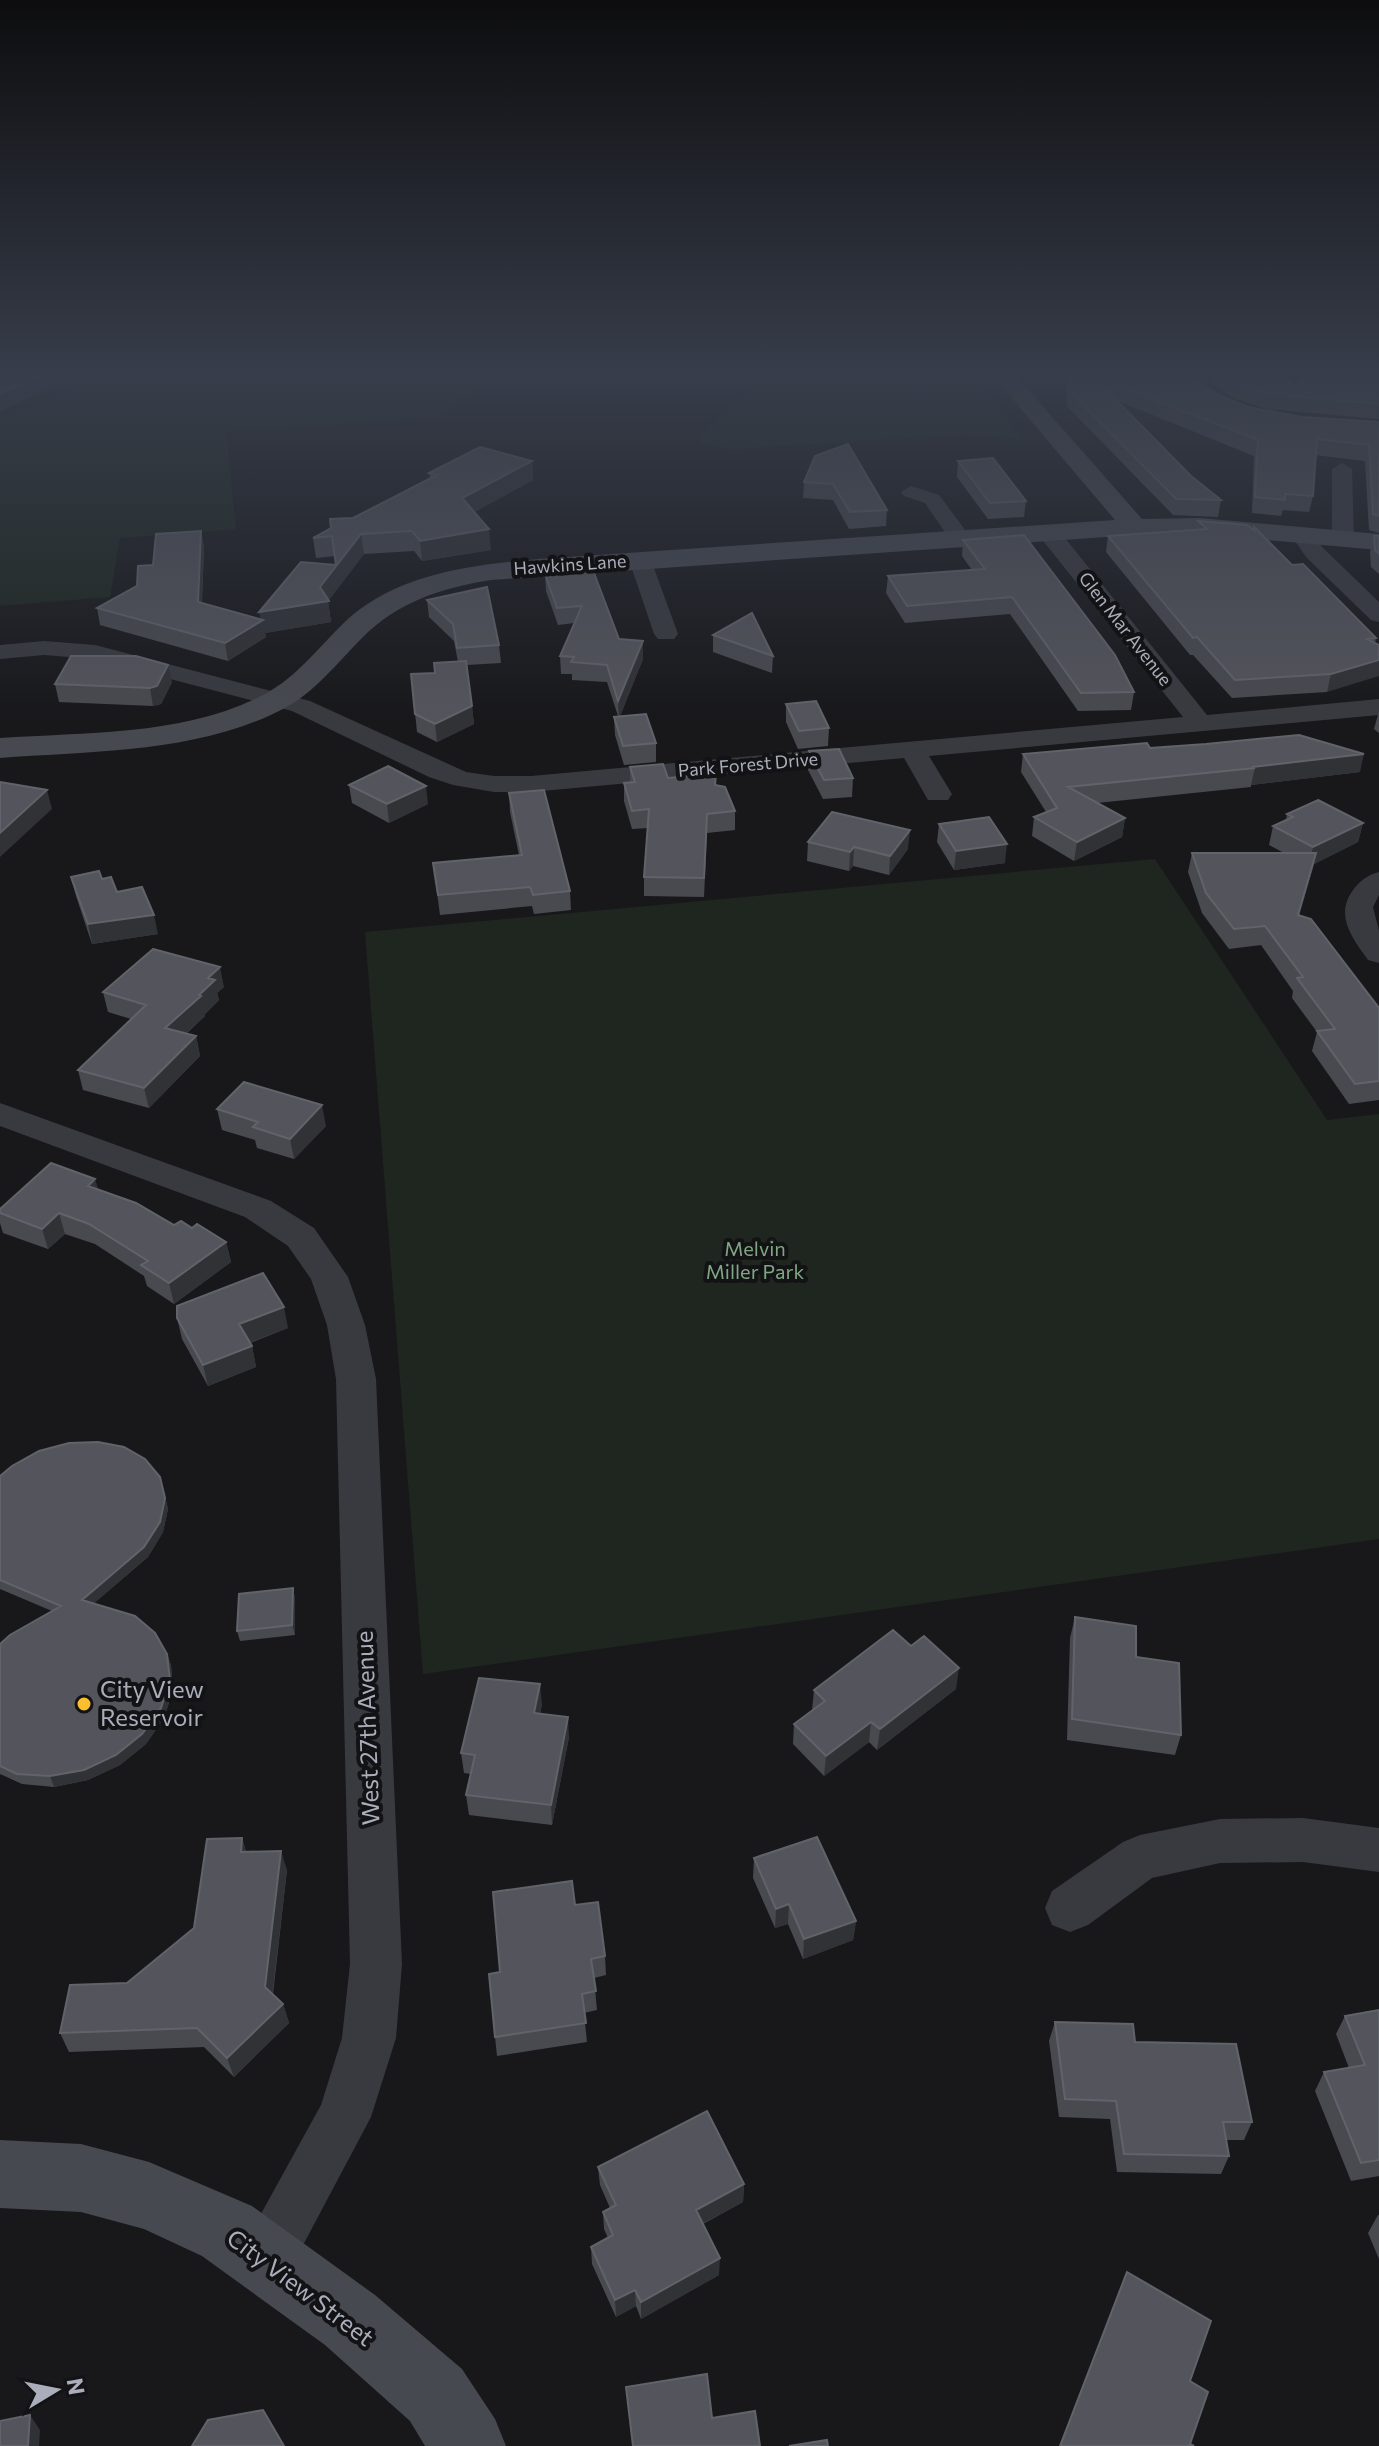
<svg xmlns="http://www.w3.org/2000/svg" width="1379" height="2446" font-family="Commissioner,sans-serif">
  <rect width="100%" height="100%" fill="#18181b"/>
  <path fill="#1e261f" d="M99,377h394l-42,28 -8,12 -217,15 10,97 -116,9 -10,59 -110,9v-187l85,-30z
    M769,377h135l11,12 63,-4 45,54 -57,-4 -236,14 -28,-5 -4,-8z
    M1155,859l172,261 52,-6v425l-956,135 -58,-742z"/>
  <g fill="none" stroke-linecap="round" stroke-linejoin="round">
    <path fill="#393a40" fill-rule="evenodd" d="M1342,463l10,6 2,70 -11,7 -11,-7v-70z
      M911,486l28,9 33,44 -3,5h-16l-28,-41 -21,-7 -3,-4z
      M1049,527l8,1 150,187 172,-16v16l-450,41 23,38 -4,6h-20l-24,-42 -373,34h-37l-41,-7 -24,-8 -137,-66 -198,-52 -50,-4 -44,4v-14l44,-4 51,4 215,56 156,71 28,4h37l652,-59 -142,-179 -3,-5z
      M1302,529l8,1 12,17 57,55v20l-8,-2 -65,-63 -15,-22z
      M640,553l11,7 27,74 -4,5h-16l-4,-5 -25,-74z
      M1379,872v23l-6,12 6,24v32l-11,-3c-15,-21 -34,-44 -15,-70 7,-9 14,-15 26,-18z
      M0,1103l271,98 43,27 34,49 17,48 11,54 26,585 -6,74 -25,79 -86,162 -20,9 -20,-9 -9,-20 85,-154 21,-67 8,-74 -14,-585 -9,-54 -16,-46 -23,-33 -43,-29 -245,-91z
      M1303,1818l76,10v44l-76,-10 -83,1 -68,15 -64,47 -18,7 -18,-7 -7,-17 7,-17 71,-49 17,-7 80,-16z"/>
    <path fill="#474950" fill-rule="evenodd" d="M994,377h23l125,142 58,-1 179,16v16l-179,-16 -65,1 -644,45c-50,8 -94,22 -130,59 -24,24 -46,53 -76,69 -85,45 -191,43 -285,50v-20c87,-6 184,-2 263,-43 35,-18 58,-51 86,-77 52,-45 123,-53 189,-59l577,-39z
      M0,2140l81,4 68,18 103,44 123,89 87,74 33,50 11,27h-81l-15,-25 -85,-76 -123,-89 -58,-27 -63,-17 -81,-4z"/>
  </g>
  <path fill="#494a50" d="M1067,377h126l6,6 24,14 25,10 54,10 77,5v111l-10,-3 -4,-69 -50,-6 -2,41 -4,16 -26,-2 -2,6 -29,-3 2,-57 -136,-55 73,75 30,24 -3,17 -45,-2 -106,-109z
    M1205,377h79l11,9 84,-9v42l-113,-10 -35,-12z
    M815,456l72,54 -1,16 -37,3 -16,-29 -30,-2 1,-16z
    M532,461l1,19 -59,32 17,38 -69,11 -8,-10 -50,3 -36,47 3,21 -66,11 1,4 -38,24 -128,-36 -3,-17 40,-22 16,-21 48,-34 3,17 -2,55 58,16 76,-54 -1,-9 -19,2 -3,-20 117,-59 -1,-6z
    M958,461l68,40 -2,16 -36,2 -31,-42z
    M1198,521l94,44 84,73 -1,5 -48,49 -95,6 -39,-43h-3l-84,-103 2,-16 89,-7z
    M1374,536h5v38l-8,-7 -1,-15z
    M963,540l171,152 -3,18 -53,1 -68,-97 -105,9 -19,-30 2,-17 84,-6 -10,-14z
    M591,565l28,74 24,2v18l-23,57 36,27v19l-32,3 -9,-30 -1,-18 4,-1 -11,-34 -35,-2v-6h-11l-1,-18 14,-33 -16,2 -12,-34 -1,-17z
    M427,600l72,45 2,18 -34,2 7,59 -37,18 -20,-10 -6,-58 24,-1 23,-11 -4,-21 -25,-24z
    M713,635l60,21 -1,17 -59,-21z
    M172,682l-11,22 -8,2 -94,-4 -4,-18z
    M786,704l43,24 -1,18 -30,3 -12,-27z
    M1379,711v22l-5,-4z
    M1150,748l210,24 -109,13v2l-154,16 28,15 -3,19 -48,24 -42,-25 2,-19 12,-5 -25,-40 2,-18z
    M809,751l44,27 -1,19 -29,2 -15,-29z
    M630,767l38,11 48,7 19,26v19l-28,3 -3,64 -60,-1v-19l4,-49 -16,1 -8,-28v-18l6,-1z
    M349,785l79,19 -39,19 -37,-20z
    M509,793l61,98 1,19 -37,4 -2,-8 -92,9 -7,-52 86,-8 -9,-43z
    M1287,814l76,9 -5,19 -44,22 -15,51 80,93v92l-30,4 -37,-53 5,-19 -25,-34 1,-7 -32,-46 -32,4 -27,-36 -14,-41 4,-19h92l-15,-8 4,-19 13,-6z
    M939,824l66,39 -51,7 -17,-28z
    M808,842l100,7 -19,26 -36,-9 -4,5 -42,-10z
    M71,877l31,2 56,55 -66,10 -16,-48z
    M224,987l-7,6 2,7 -14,14v2l-19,18 10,2 4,20 -51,52 -66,-18 -5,-20 53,-51 -23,-7 -5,-20z
    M217,1109l109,17 -32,33 -37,-11 -2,-8 -33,-10z
    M98,1189l76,36 18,3 34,14 5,20 -57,42 -27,-18 -3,-10 -49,-32 -30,-10 -17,15 -45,-16 -3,-10v-14z
    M177,1318l111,10 -38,15 2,3 4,21 -48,19 -26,-47z
    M0,1476l163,11 5,22 -5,23 -15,25 -55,47 74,50 4,11 2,25 -9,28 -18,26 -26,21 -32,15 -34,7 -32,-3 -22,-10v-130l52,-33 -52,-22z
    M293,1588l2,11v36l-55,6 -3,-10z
    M1075,1617l61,40 45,78 -6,20 -108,-15 3,-102z
    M956,1689l-79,61 -8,-8 -45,34 -31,-32 1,-20 18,-14 2,-20z
    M542,1704l-2,10 29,23 -17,88 -83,-10 -3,-20 5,-21 -7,-1 -3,-20z
    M242,1838l4,14 41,18 -14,124 10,10 6,19 -55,54 -30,-30 -135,5 -9,-19 67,-50 67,-55z
    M754,1858l102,63 -3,19 -50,19 -15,-35 -13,4 -22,-50z
    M575,1905l30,51 1,19 -12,3 3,32 -13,3 3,29 -90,14 -2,-19 5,-65z
    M1379,2010v166l-28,5 -36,-90 9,-19 25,-4 -13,-34 9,-18z
    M1055,2022l197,100 -8,18h-18l3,16 -8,18 -104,-2 -7,-53 -51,-2 -10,-76z
    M598,2167l146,17 -1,18 -40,22 16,51 -78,44 -5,-13 -20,11 -24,-53 -1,-17 17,-9 -4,-9 -1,-17 7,-4 -10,-23z
    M1378,2215h1v44l-11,-26z"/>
  <path fill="#313236" d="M40,377h9l2,11 -51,23v-17z
    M532,461l1,19 -69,38 -2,-20z
    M489,529l2,21 -69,11 -2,-20z
    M201,531l3,17 -3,71 -3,-17z
    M361,534l3,20 -36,47 3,21 -66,11 1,4 -38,24 -3,-18 36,-22 -2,-9 61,-25z
    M643,641v18l-24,60 -1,-18z
    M1379,660v16l-52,16 4,-18z
    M168,665l4,17 -11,22 -8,2 -3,-18z
    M472,706l2,18 -37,18 -2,-18z
    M1364,754l-4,18 -109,13 4,-17 -3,-1z
    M426,786l2,18 -39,19 -2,-19z
    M47,790l5,19 -52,48v-24z
    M1125,818l-3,19 -48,24 3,-19z
    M1363,823l-5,19 -44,22 -20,70 19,-87z
    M910,830l-2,19 -19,26 1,-19z
    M1007,844l-2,19 -51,7 2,-19z
    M854,847l-1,19 -4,5 1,-19z
    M154,915l4,19 -66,10 -4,-20z
    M220,967l4,20 -7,6 2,7 -14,14v2l-35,32 -5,-20 34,-33 9,-17z
    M196,1036l4,20 -51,52 -5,-20z
    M322,1105l4,21 -32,33 -4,-20z
    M95,1179l6,20 -13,-13z
    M59,1213l6,21 -17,15 -6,-20z
    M226,1242l5,20 -57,42 -5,-21z
    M284,1307l4,21 -45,17 -4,-21z
    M252,1346l4,21 -48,19 -5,-21z
    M160,1477l8,32 -5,23 -15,25 -63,54 -3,-11z
    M293,1588l2,11v36l-3,-10z
    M167,1654l4,11 2,25 -9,28 -18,26 -26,21 -32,15 -34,7 -4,-11z
    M959,1668l-3,21 -79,61 3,-21z
    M540,1684l2,20 -6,30 -2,-21z
    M568,1717l1,20 -17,88 -1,-20z
    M871,1722l-2,20 -45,34 2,-20z
    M242,1838l6,20 -7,-6z
    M281,1851l6,19 -16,136 -6,-19z
    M789,1904l-1,20 -13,4 1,-19z
    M856,1921l-3,19 -50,19 1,-20z
    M283,2004l6,19 -55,54 -7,-19z
    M744,2184l-1,18 -47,25v-17z
    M720,2258l-1,17 -78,44v-17z
    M635,2290l1,16 -20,11 -1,-17z
    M30,2415l10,15 -1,16h-11z"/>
  <path fill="#54555c" stroke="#61636a" stroke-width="2" d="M0,377h40l-40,17z
    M1069,377h25l97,99 30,24 -45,-1 -107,-108z
    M1095,377h98l6,6 24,14 25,10 54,10 77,5v94l-6,-2 -4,-69 -52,-6 -4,57 -28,-2v6l-30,-3 3,-57z
    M1226,377h58l11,9 9,-9h75v27l-110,-10 -35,-11z
    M848,444l39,66 -37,2 -17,-28 -29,-2 11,-26z
    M480,447l52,14 -70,37 27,31 -69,12 -8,-10 -51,3 -41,53 9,14 -70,11 42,-50 35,3 -4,-29 -19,2 18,-10 -1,-9 23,-1 84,-43 -8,-2z
    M993,458l33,43 -36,2 -32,-42z
    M1198,521l49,4 7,5v-3l38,38 11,-1 73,74 -9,1 12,6v15l-48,14 -96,6 -38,-43 -4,1 -85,-102 99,-7z
    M201,531l-3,71 65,18 -38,23 -128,-35 40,-22 1,-20 15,-1 3,-31z
    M1024,535l91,120 19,37 -53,1 -69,-96 -105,9 -19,-30 97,-7 -22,-29z
    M1374,536h5v18l-4,-4z
    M591,565l28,74 24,2 -25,60 -11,-36 -36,-3 3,-5 -14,-1 22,-50 -25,2 -12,-34z
    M487,587l12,58 -42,3 -4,-24 -26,-24z
    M752,613l21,43 -60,-21z
    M71,656h65l32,9 -11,21 -7,2 -95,-4z
    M466,661l6,45 -37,18 -20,-10 -4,-40 24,-1 -1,-10z
    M816,701l13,27 -30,3 -13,-27z
    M646,714l10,29 -33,3 -9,-29z
    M1299,735l65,19 -112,13 3,1 -187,19 57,31 -48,24 -43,-25 23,-9 -34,-54 124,-11 3,5 56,-4z
    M839,749l14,29 -29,2 -15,-29z
    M663,764l5,14 48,-4 -1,11 10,2 10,24 -28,3 -3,64 -60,-1 5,-68 -17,2 -8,-28 11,-1 -5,-15z
    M388,766l38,20 -39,18 -38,-19z
    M0,782l47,8 -47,43z
    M544,790l26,101 -37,4 -3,-8 -92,8 -5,-32 89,-8 -13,-62z
    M1318,800l45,23 -50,24 -40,-21 20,-9 -6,-3z
    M832,812l78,18 -20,26 -36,-9 -4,5 -42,-10z
    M989,817l18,27 -51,7 -17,-27z
    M1192,853h124l-18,62 13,4 68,89v73l-24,3 -38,-53 18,-2 -38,-51 6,-1 -38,-51 -31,3 -28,-36z
    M99,871l3,8 9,-2 6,15 25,-5 12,28 -66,9 -17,-47z
    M153,949l67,18 -12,11 7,2 -16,15 2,1 -36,32 31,8 -52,52 -66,-18 68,-65 -43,-13z
    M244,1082l78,23 -32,34 -37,-12 5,-5 -41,-13z
    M51,1163l44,16 -7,7 48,17 38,22 7,-4 11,7 5,-4 29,18 -57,41 -28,-18 7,-4 -59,-37 -30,-11 -17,16 -42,-16v-4z
    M263,1273l21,34 -45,17 13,22 -49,19 -26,-47v-12z
    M98,1442l26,5 21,12 15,18 5,21 -5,24 -16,25 -62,53 53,16 20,17 12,21 3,26 -9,28 -19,26 -26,21 -32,15 -34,6 -33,-2 -17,-8v-122l10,-9 51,-29 -61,-26v-104l12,-10 27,-15 30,-8z
    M293,1588l-1,37 -55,6 2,-37z
    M1075,1617l61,9v31l43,6 2,72 -109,-16z
    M893,1630l18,16 13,-10 35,32 -79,61 -9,-7 -45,34 -32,-32 31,-23 -11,-11z
    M479,1678l61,6 -6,29 34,4 -17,88 -85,-10 9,-40 -14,-2z
    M817,1837l39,84 -52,18 -15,-35 -13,5 -22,-51z
    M242,1838l-1,14 40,-1 -16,136 18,17 -56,54 -30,-30 -137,5 10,-48 57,-2 67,-55 13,-89z
    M572,1881l3,24 23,-3 7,54 -14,3 5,32 -14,3 4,29 -91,14 -6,-63 11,-2 -7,-80z
    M1379,2010v150l-18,3 -37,-91 41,-7 -20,-49z
    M1055,2022l78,2 2,18 101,2 16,78h-29l6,34 -105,-2 -8,-53 -51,-2z
    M707,2111l37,73 -48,26 24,48 -79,44 -6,-12 -20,10 -24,-53 22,-12 -10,-23 13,-7 -18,-38z
    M1127,2272l84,49 -21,60 18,11 -18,52 4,2h-134z
    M707,2374l5,44 43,-7 5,35h-127l-7,-59z
    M263,2410l21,36h-92l16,-26z
    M30,2415l-2,31h-28v-25z
    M827,2440l1,6h-39z"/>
  <linearGradient id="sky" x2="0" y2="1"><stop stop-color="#0d0d0f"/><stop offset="0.52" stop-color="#373d4a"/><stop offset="1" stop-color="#373d4a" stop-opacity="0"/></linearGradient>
  <rect width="1379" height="719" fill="url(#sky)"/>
  <circle fill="#fbbe2f" stroke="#131316" stroke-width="3" cx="84" cy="1704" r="8"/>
  <g text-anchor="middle" stroke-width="8" stroke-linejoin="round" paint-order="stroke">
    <g font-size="18" fill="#aaaebb" stroke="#131316">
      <text transform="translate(570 565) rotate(-4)" y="6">Hawkins Lane</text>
      <text transform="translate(1125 629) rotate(52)" y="6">Glen Mar Avenue</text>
      <text transform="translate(748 765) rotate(-5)" y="6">Park Forest Drive</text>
    </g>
    <g font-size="20" fill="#80a784" stroke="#131316">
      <text x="755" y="1256">Melvin<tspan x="755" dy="23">Miller Park</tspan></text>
    </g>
    <g font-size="24" fill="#aaaebb" stroke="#131316" text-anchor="start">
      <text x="100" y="1698">City View<tspan x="100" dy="28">Reservoir</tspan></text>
    </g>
    <g font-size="24" fill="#aaaebb" stroke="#131316">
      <text transform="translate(368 1728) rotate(-92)" y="8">West 27th Avenue</text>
      <text transform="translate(300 2288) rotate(37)" y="8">City View Street</text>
    </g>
  </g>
  <g transform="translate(56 2390) rotate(80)" stroke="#131316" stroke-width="6" paint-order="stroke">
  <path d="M0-6L14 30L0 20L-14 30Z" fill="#aaaebb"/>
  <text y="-12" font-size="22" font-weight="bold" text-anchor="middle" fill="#aaaebb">N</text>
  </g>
</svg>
